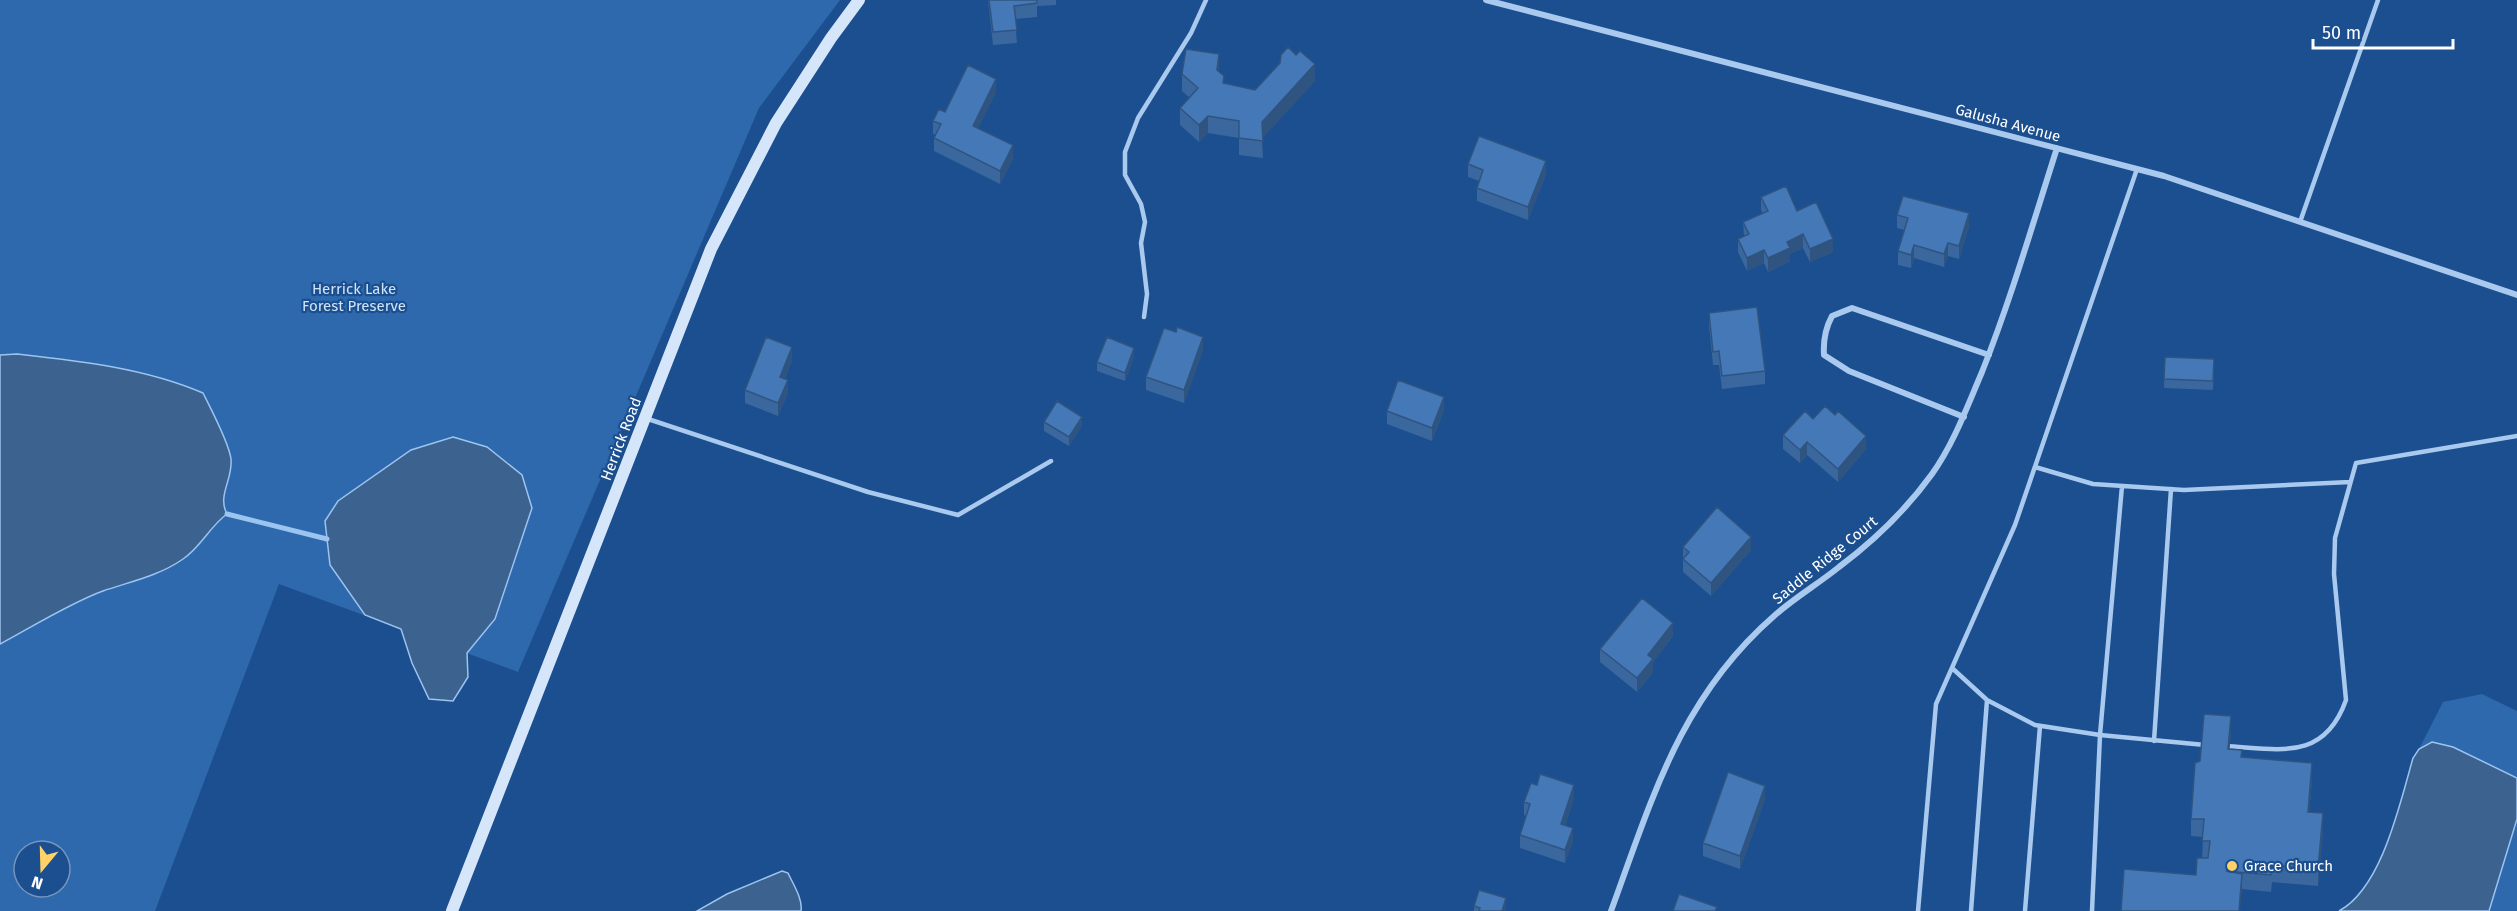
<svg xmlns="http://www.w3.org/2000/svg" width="2517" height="911" font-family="'Fira Sans',sans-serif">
  <rect width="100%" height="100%" fill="#1b4f8f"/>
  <path fill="#2e69ad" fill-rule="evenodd" d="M0,0h840l-81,108 -241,564 -239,-88 -124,327h-155zM24,851h36v36h-36z
    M2482,694l35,17v67l-64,-31 -21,-5 -13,7 24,-47z
    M2517,819v92h-28z"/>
  <path fill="#3c6290" stroke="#9cc4f0" stroke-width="1.5" d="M17,354c63,7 128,14 186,39 8,16 26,50 28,66 2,21 -14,36 -4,55 -17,12 -26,33 -44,45 -24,17 -54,23 -80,32 -31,11 -73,37 -103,53v-289z
    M453,437l34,10 35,28 10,33 -37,111 -28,34 1,24 -15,24 -24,-2 -17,-36 -11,-34 -36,-14 -35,-50 -5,-44 13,-20 73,-51z
    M2432,742l21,5 64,31v41l-28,92h-150c43,-23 61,-108 74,-153l6,-9z
    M782,871l6,2c5,11 15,26 13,38h-104l30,-17z"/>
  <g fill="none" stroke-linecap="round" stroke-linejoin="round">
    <path stroke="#9cc4f0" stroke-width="5" d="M227,514l100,25"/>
    <path stroke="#a9c9ee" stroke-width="4.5" d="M2300,222l78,-222
      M1144,317l3,-23 -6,-51 4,-21 -4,-18 -16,-29v-23l13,-34 53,-85 15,-33
      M645,418l223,74 90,23 93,-54
      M2035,467l58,17 91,6 166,-8
      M1952,668l35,32 48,25 65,10 22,-249
      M2154,741l17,-252
      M2225,746c54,3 99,16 121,-46l-12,-126 1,-36 21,-75 161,-27
      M1918,911l18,-207 79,-179 122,-356
      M1971,911l16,-211
      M2025,911l15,-185
      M2092,911l8,-176 105,10"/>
    <path stroke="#a9c9ee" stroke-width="6" d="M1486,0l678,176 353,119
      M1964,417l-115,-46 -25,-16c-1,-15 1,-26 8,-39l20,-8 137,47
      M1611,911c41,-112 69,-213 163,-295 20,-18 44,-32 65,-49 36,-27 67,-57 93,-93 22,-31 35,-67 50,-102 29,-73 51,-149 75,-224"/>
    <path stroke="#d6e6fa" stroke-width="12" d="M452,911l259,-662 65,-126 55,-85 28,-38"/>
  </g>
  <path fill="#3a679d" d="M988,0h68v5l-19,1v11l-22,2 2,24 -24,2z
    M1219,72l5,11 31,7 60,-9 -53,57 1,20 -24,-3v-17l-31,-5 -9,9 -19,-17v-17l10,-10 -8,-7v-17z
    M996,92l-18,36 35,31 -13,25 -66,-33v-13l2,-3 -3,-1v-13l12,-9z
    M1468,164l78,10 -18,46 -51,-19v-13l2,-7 -11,-4z
    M1761,197l36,14 36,41 -23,10 -7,-14 -13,6v7l-22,11 -4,-9 -17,8 -9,-19v-13l6,-3 -1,-14 20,-8 -2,-4z
    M1897,215l72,12 -10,32 -11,-3 -4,11 -30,-9 -3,10 -13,-3v-14l6,-21 -7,-2z
    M1709,313l56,58v13l-43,5 -3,-24h-6l-4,-39z
    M1203,350l-19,53 -38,-13v-13z
    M1134,356l-9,25 -28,-10v-9z
    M2165,357l49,2 -1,31 -49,-2z
    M792,360l-7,18 3,15 -10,23 -33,-13v-13z
    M1444,410l-12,31 -45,-17v-13z
    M1813,419l53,30 -28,33 -31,-27 -7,8 -17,-14v-14z
    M1044,422l38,3 -13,21 -25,-15z
    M1683,547l68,3 -40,46 -28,-24z
    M1673,636l-20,26v10l-16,20 -37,-30v-13z
    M2231,733l-2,17 13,7 70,23 -3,32 14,19 -5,55 -46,-4 -1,10 -29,-3 -46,-14 6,-17 1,-21 -12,-1v-17z
    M1537,785l37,13 -9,27 8,16 -8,22 -45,-15v-13l6,-19 -2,-1v-13z
    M1765,799l-25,70 -37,-13v-13z
    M1474,906l32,5h-32z"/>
  <path fill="#305480" d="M1219,54v17l-2,16v-17z
    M1315,64v17l-53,58v-17z
    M996,79v13l-23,47v-13z
    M1208,116v17l-9,9v-17z
    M1013,145v14l-13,25v-13z
    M1546,161v13l-18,46v-13z
    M1969,213v14l-10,32v-13z
    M1803,234v14l-13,6v7l-22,11v-14l19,-16z
    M1833,239v13l-23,10v-13z
    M1948,243v13l-4,11v-13z
    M1914,245v13l-3,10v-13z
    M1764,250v13l-17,8v-13z
    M1203,337v13l-19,53v-13z
    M792,347v13l-12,30v-13z
    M1134,348v8l-9,25v-8z
    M788,380v13l-10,23v-13z
    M1444,397v13l-12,31v-13z
    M1082,417v8l-13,21v-9z
    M1866,436v13l-28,33v-13z
    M1807,442v13l-7,8v-13z
    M1751,537v13l-40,46v-13z
    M1673,623v13l-20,26v10l-16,20v-14l11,-23z
    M2231,716v17l-3,34v-18z
    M2312,763v17l-4,49v-17z
    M1574,785v13l-13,39v-13z
    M1765,786v13l-25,70v-13z
    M2323,813v18l-5,55v-17z
    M1573,828v13l-8,22v-13z
    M2242,874v17l-2,20h-1z
    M1506,898v13h-4z"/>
  <path fill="#4478b7" stroke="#305480" stroke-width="1.5" d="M989,0h48v3l-23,3 3,24 -24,2z
    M1288,47l8,8 4,-4 15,13 -53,58 1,19 -24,-3v-17l-31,-5 -9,9 -19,-17 18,-20 -16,-14 4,-25 33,5 -2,16 7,6 -1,7 32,7 25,-27 1,-8z
    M968,65l28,14 -23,47 40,19 -13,26 -66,-33 7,-14 -8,-3 6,-12 6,3z
    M1479,136l67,25 -18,46 -51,-19 6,-18 -15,-6z
    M1786,186l11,25 19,-9 17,37 -23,10 -7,-15 -16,8 3,6 -22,10 -4,-8 -17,8 -9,-19 11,-5 -6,-12 25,-11 -7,-14z
    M1903,196l66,17 -10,33 -11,-3 -4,11 -30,-9 -3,10 -13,-4 10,-33 -11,-3z
    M1757,307l8,64 -43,5 -3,-25 -6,1 -4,-39z
    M1177,327l26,10 -19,53 -38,-13 18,-49 12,4z
    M766,337l26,10 -12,30 8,3 -10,23 -33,-13z
    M1107,337l27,11 -9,25 -28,-11z
    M2165,357l49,2 -1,22 -49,-2z
    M1398,380l46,17 -12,31 -45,-17z
    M1057,401l25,16 -13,20 -25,-15z
    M1825,406l10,9 3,-4 28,25 -28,33 -31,-27 -7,8 -17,-15 22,-24 8,8z
    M1717,507l34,30 -40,46 -28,-24 6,-7 -6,-5z
    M1642,598l31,25 -25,32 5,4 -16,19 -37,-29z
    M2204,714l27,2 -3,33 14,1 -1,7 71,6 -4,49 15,1 -5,56 -46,-4 -1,10 -45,-4 16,3 -3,37h-118l3,-42 72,6 1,-17h11l2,-17h-8l2,-22h-13l4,-56 5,-2z
    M1728,772l37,14 -25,70 -37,-13z
    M1540,774l34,11 -13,39 12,4 -8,22 -45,-15 10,-31 -6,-2 7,-19 6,2z
    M1479,890l27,8 -4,13h-23l1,-3 -6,-2z
    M1679,894l38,13 -2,4h-42z"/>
  <circle fill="#ffd166" stroke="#1b4f8f" stroke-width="2" cx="2232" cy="866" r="6"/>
  <g text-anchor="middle" stroke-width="4.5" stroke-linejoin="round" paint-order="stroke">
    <g font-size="15" fill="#fff" stroke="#1b4f8f">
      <text transform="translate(2008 123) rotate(15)" y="5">Galusha Avenue</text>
      <text transform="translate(621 439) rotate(-69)" y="5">Herrick Road</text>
      <text transform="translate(1825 560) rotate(-39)" y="5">Saddle Ridge Court</text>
    </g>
    <g font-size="15" fill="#cfe3fa" stroke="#1b4f8f">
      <text x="354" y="294">Herrick Lake<tspan x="354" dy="17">Forest Preserve</tspan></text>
    </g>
    <g font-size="15" fill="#fff" stroke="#1b4f8f" text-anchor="start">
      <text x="2244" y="871">Grace Church</text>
    </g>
  </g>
  <g transform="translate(42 869) rotate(199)"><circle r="28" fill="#1b4f8f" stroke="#7695bc" stroke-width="1.5"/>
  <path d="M0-4.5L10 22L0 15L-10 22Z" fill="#ffd166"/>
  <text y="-9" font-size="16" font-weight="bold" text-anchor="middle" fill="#ffffff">N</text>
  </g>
  <path d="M2313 39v9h140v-9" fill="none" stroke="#ffffff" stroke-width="3"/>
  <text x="2322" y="39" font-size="18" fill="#ffffff" stroke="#1b4f8f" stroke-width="4.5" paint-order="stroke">50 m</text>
</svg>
